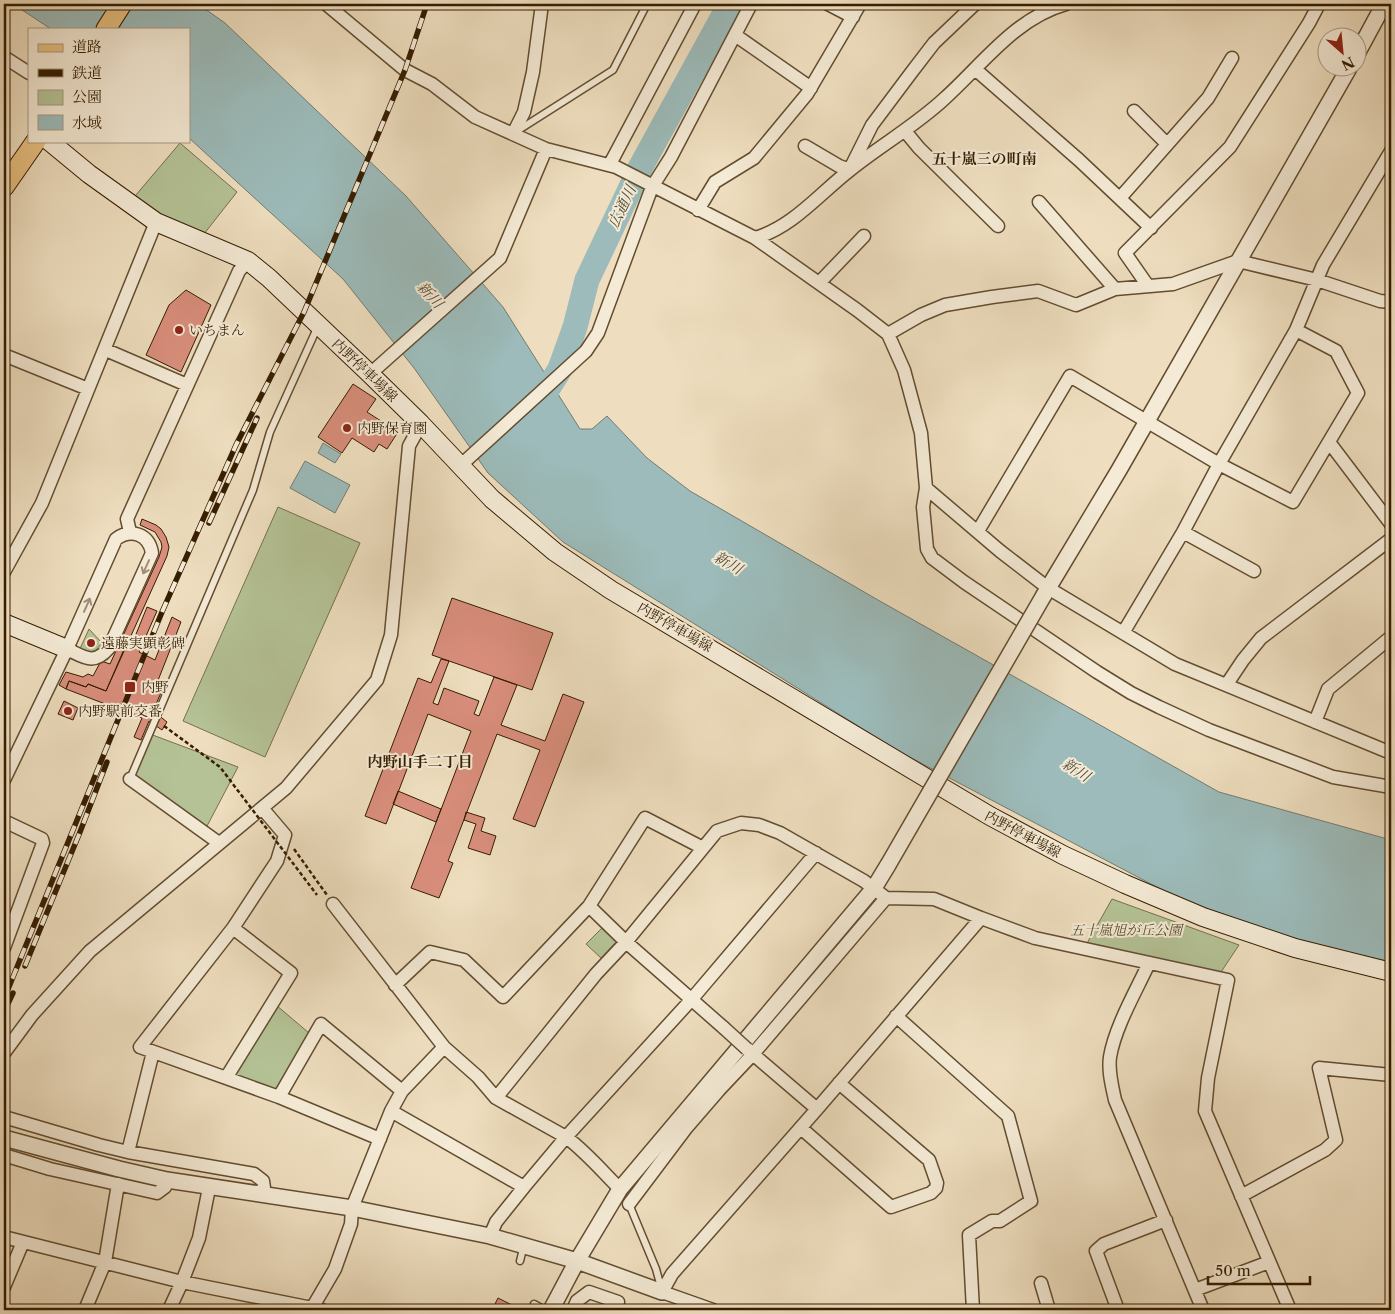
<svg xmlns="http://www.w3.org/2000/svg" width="1395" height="1314" font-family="'Libre Caslon Text','Noto Serif JP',serif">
  <rect width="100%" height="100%" fill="#eedebf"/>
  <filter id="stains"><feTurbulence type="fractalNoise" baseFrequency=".004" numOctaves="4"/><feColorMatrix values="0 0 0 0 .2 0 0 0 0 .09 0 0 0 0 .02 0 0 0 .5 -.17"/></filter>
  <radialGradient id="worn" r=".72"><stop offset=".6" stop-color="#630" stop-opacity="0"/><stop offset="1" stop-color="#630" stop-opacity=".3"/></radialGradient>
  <path fill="#b4c295" stroke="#74704a" d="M180,143l57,49 -37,47 -70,-37z
    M278,507l82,36 -95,214 -82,-36z
    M89,629l13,14 -7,8 -17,2z
    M150,734l88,33 -32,61 -72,-50z
    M1112,899l127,46 -20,30 -133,-30z
    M603,927l15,13 -17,18 -15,-14z
    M276,1005l33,28 -33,58 -42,-15z"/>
  <path fill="#9cbbba" stroke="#737c70" d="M13,4h185l27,19 181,173 97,111 77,122h12l15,-13 40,42 43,33 188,109 341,192 172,48v122l-160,-36 -331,-174 -337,-210 -75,-69 -74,-105 -71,-89 -154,-141v-109h-138z
    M323,443l18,11 -6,9 -17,-10z
    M305,461l45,24 -15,28 -45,-25z"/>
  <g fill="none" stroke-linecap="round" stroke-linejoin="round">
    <path stroke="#9cbbba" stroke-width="25" d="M545,393l15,-24 15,-42 12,-47 37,-78 16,-34 90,-164"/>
  </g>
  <path fill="#d98e7c" stroke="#351d00" d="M186,290l25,15 -30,67 -35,-17 23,-50z
    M353,384l23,15 -9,13 31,20 -11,17 -8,-5 -5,8 -22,-14 -10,15 -24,-16z
    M142,519l14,6 5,4 5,8 3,10 -2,9 -61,135 -18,-7 -2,3 -17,-6 -3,8 -7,-4 7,-13 17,5 5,-3 5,2 8,-15 9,3 49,-107 3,-10 -1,-5 -6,-10 -15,-7z
    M452,598l101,35 -21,57 -100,-35z
    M147,607l10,4 -18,41 16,8 17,-43 9,5 -24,61 7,3 -11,25 14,11 -5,8 -13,-9 -8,19 -7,-3 8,-19 -76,-29 3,-8 17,6 2,-3 18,7 19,-44 5,2z
    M441,659l8,2 -16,42 5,2 6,-17 35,13 -5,13 5,2 15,-39 23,8 -16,40 44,16 18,-47 21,8 -49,125 -22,-8 27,-69 -43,-16 -49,127 5,2 -14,35 -28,-10 60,-157 -43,-17 -42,110 -21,-8 53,-138 13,5z
    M64,701l14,7 -5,12 -15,-6z
    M398,791l43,18 -5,13 -43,-18z
    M466,812l19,6 -4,13 15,5 -6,19 -22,-7 8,-24 -12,-4z
    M498,1298l22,11 -1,1h-27z"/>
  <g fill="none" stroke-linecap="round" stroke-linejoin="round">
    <g stroke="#634d30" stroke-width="9">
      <path id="service" d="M517,131l96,-61 34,-66
        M130,779l123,-289 17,-58 48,-106
        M629,1204l27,65 6,22
        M520,1261l4,-16
        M534,1304l11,6"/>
    </g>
    <g stroke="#634d30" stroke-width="15">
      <path id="minor" d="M326,4l79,66 27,14 43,33 71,32 70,18 139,71 102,72 31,24 16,36 17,63 5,55 -3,19 4,42 5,9 32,24 133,90 34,21 28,14 50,23 124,47 58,10
        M828,4l25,13
        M735,35l76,53
        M4,57l25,16
        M975,69l104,91 72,68
        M1134,111l33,33
        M905,131l14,17 79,78
        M513,134l11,-22 9,-40 9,-68
        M805,146l34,20 11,4
        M610,164l85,-160
        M851,167l21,-42 39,-52 23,-30 41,-39
        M1120,198l88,-100 24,-40
        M1039,202l76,87
        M698,210l17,-28 39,-24 53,-64 53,-90
        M755,238c38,-11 64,-44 95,-68 31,-25 65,-44 94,-71 38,-34 71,-81 122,-95
        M819,283l45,-47
        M1148,286l-23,-33 105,-106 79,-124 10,-19
        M888,334l33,-19 24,-10 47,-8 46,-6 38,14 39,-16 58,-5 65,-23 79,19 63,21 11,1
        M106,350l81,35
        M4,355l84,34
        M370,374l130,-116 46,-109
        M1329,442l62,82
        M461,465l125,-114 12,-18 54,-146 19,-30 80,-153
        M926,488l74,63 48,37 127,76 216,89
        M978,531l92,-155 149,88 74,38 65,-109 -22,-42 -40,-21
        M130,532l-3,-13 112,-248 9,-10
        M1183,532l71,39
        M4,572l38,-69 114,-281
        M1123,633l60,-101 36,-68 77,-134 27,-65 68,-114
        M1227,684l16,-24 18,-22 130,-99
        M1315,722l13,-33 63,-52
        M130,779l89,64
        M4,780l63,-131 49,-110c15,-11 33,-5 36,14l-43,95c-15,18 -25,9 -42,1
        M262,808l23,27 -8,26 -44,67 -93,119 139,50 101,42
        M4,821l38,18 1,4 -39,105
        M703,848l-58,-30 -56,88 37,36 98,86
        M333,904l111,143 34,30 18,21 70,39c20,15 36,34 54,52
        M1149,963c-13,28 -34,64 -39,94 -2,14 2,29 5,43l88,210
        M395,985l35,-33 34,8 39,37 86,-91
        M896,1016l112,100 23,85 -31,20h-8l-23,14 4,75
        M747,1049l70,60
        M4,1053l28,-38 58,-64 196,-163 91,-108 14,-45 18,-189 12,-22
        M226,1078l65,-105 -58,-45
        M279,1097l42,-73 81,67
        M496,1098l100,-124 30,-32 91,-111 24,-8 18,2 21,8 84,48 22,17 48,1 47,19 54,20 193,42 -20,98 -3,33 85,199
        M391,1111l133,76
        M4,1117l95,28 29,7 126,22 9,7 2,14
        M801,1128l90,79 40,-14 5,-5 1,-5 -8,-23 -90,-77
        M128,1152l25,-100
        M4,1155l46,14 107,24 8,-6 2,-7
        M1241,1196l84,-46 11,-10 -17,-72 72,7
        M629,1204l58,-77 32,-37 34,-36 133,-156
        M490,1236l6,-14 28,-35 42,-50 125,-137 125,-147
        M4,1237l178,45 140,28
        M1041,1283l8,27
        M4,1287l19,-45
        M1195,1290l74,-28
        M85,1310l20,-48 13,-78
        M169,1310l13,-28 17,-44 10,-50
        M311,1310l24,-41 16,-45 1,-16 39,-97 11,-20 42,-44
        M573,1310l4,-9 12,-9 29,10 -3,8
        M713,1310l-51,-18 10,-18 145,-165 164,-191
        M1118,1310l-22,-59 8,-7 62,-24"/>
    </g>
    <g stroke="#634d30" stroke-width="18">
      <path id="tertiary" d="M1358,52l26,-48
        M1044,595l75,-125 230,-402
        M4,1138l115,31 48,11 185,28 138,28 87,25 85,31
        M551,1310l26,-49 43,-72 254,-301 14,-23"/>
    </g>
    <g stroke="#351d00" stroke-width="20">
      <path id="secondary" d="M49,141l40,33 67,48 92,39 21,17 101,96 51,50 71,75 63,53 56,38 379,226 73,39 62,29 78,33 92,31 96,24
        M4,623l63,26"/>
    </g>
    <g stroke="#351d00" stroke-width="21">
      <path id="primary" d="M106,29l16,-25
        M4,187l32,-46"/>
    </g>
    <path stroke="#351d00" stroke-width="2.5" stroke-dasharray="4 2.5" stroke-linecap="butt" d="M294,849l33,46"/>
    <use href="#service" stroke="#f4ead5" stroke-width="6"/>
    <use href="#minor" stroke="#f4ead5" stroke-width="12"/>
    <use href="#tertiary" stroke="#f4ead5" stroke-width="15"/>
    <use href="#secondary" stroke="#f4ead5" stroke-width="18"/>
    <use href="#primary" stroke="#e7bf80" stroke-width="19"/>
    <g stroke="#351d00" stroke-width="5.5">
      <path id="rail" d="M209,523l48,-105
        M25,966l55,-134 27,-70
        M4,999l158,-387 74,-167 68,-133 101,-242 22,-66
        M4,1012l9,-19"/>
    </g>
    <use href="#rail" stroke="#f4ead5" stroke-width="4" stroke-dasharray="11" stroke-linecap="butt"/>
    <g stroke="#634d30" stroke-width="15" stroke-linecap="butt">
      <path id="minor-bridge" d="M724,1028l23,21"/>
    </g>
    <g stroke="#634d30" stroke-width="18" stroke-linecap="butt">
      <path id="tertiary-bridge" d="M888,865l156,-270"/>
    </g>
    <path stroke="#351d00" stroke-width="2.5" stroke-dasharray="4 2.5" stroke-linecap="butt" d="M164,726l56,41 97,128"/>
    <use href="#minor-bridge" stroke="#f4ead5" stroke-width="12"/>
    <use href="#tertiary-bridge" stroke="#f4ead5" stroke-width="15"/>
  </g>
  <defs><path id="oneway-shaft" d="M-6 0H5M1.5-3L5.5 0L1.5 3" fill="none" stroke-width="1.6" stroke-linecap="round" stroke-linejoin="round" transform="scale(1.25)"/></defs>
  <g stroke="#9e8e75">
    <use href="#oneway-shaft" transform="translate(146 567) rotate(114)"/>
    <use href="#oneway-shaft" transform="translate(87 605) rotate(-66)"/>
  </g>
  <g fill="#8f2418" stroke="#f4ead5" stroke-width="2">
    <circle cx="179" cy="330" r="5"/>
    <circle cx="347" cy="428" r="5"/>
    <circle cx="91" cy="643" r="5"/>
    <rect x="124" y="681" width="12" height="12" rx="2.5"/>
    <circle cx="68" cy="711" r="5"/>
  </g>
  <g text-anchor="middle" stroke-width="4" stroke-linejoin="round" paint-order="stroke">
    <g font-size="14" fill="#351d00" stroke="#f4ead5" text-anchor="start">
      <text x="189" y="335">いちまん</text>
      <text x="357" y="433">内野保育園</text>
      <text x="101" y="648">遠藤実顕彰碑</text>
      <text x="141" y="692">内野</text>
      <text x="78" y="716">内野駅前交番</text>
    </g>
    <g font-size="14" fill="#351d00" stroke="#f4ead5">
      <text transform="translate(365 370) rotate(44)" y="5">内野停車場線</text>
      <text transform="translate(675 627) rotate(30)" y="5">内野停車場線</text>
      <text transform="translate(1023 834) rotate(28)" y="5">内野停車場線</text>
    </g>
    <g font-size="14" font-style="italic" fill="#5b4f2d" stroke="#f4ead5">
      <text x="1126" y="935">五十嵐旭が丘公園</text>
    </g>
    <g font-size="15" font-weight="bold" fill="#351d00" stroke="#f4ead5">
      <text x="984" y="164">五十嵐三の町南</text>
      <text x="420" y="767">内野山手二丁目</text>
    </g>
    <g font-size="15" font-style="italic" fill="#544c38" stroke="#f4ead5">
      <text transform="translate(622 207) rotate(-65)" y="5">広通川</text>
      <text transform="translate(430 295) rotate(48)" y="5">新川</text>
      <text transform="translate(728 563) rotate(30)" y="5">新川</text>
      <text transform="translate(1076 770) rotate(32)" y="5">新川</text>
    </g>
  </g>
  <rect width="1395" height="1314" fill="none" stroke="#eedebf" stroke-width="20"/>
  <rect x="5" y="5" width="1385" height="1304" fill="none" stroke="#351d00" stroke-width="2.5"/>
  <rect x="10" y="10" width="1375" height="1294" fill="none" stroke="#351d00"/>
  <rect x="28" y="28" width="162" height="115" fill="#f4ead5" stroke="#a89880"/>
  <rect x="38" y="44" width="25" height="8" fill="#e7bf80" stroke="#a89880"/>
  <text x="72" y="52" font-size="15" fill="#351d00">道路</text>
  <rect x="38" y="69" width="25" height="8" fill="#351d00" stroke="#a89880"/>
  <text x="72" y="78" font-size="15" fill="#351d00">鉄道</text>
  <rect x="38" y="90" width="25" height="15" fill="#b4c295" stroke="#a89880"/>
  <text x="72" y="102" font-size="15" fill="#351d00">公園</text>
  <rect x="38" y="115" width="25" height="15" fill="#9cbbba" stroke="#a89880"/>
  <text x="72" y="128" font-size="15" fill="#351d00">水域</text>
  <g transform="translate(1342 52) rotate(153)"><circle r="24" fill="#f4ead5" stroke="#a89880"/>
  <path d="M0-4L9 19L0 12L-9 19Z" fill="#8f2418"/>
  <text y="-8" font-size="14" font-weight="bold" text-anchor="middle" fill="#351d00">N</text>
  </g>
  <path d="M1208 1276v8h102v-8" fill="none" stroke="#351d00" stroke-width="2.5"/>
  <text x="1215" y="1276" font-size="15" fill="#351d00" stroke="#f4ead5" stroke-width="4" paint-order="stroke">50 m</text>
  <rect width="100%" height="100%" filter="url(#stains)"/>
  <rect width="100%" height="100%" fill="url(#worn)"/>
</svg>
